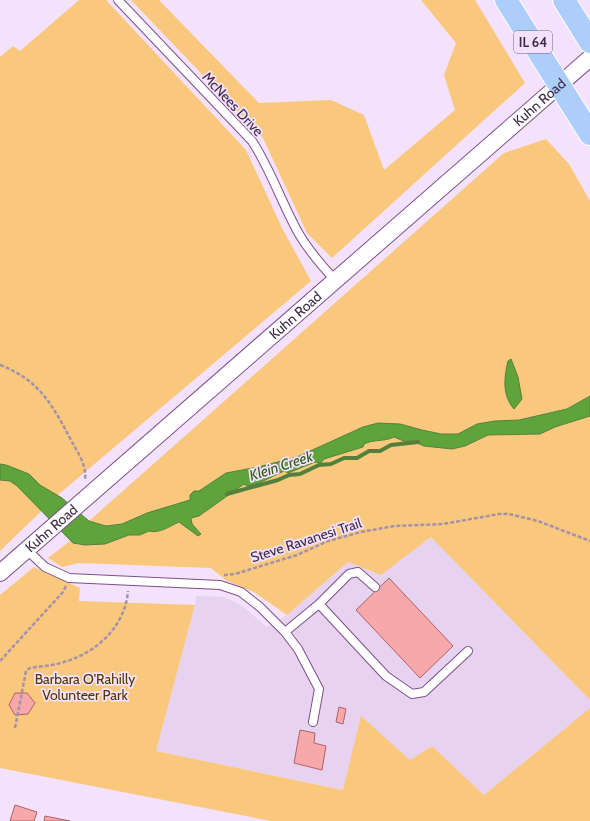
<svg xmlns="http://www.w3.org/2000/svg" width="590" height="821" font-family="Cabin,sans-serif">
  <rect width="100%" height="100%" fill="#f4e1fb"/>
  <path fill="#e7d2ef" d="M431,537l159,163v8l-106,87 -52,-49 -22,14 -49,-43 -17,73 -188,-39 39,-146 1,-9 28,1 17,8 26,22 20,-12 61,-53 33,13z"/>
  <path fill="#f9c87d" d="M79,0h27l140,150 36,78 29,53 -252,213 -59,57v-494l13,-11 7,5z
    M131,0h28l100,103 72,-3 33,15 20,55 71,-60 -11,-35 12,-32 -35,-43h54l50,83 -193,175 -25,-25 -44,-95z
    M546,139l23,25 21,37v195l-23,13 -48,11 -24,1 -18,3 -19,10h-17l-19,-4 -22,-6 -22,-1 -15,4 -66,30 -39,10 -32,6 -27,18 -9,9 -43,13 -25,11 -16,2 -17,-5 415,-368z
    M590,416v284l-159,-163 -50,38 -33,-13 -61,53 -33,-23 -27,-11 -16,-13 -132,-5 -17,4 -14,-9 22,-17c7,6 25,4 34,3 8,-1 16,-7 24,-9 9,-2 13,0 21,-4 10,3 21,-5 31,-9l21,11 -9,-9 -1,-6 8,-2 45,-32h13l27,-13 11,-1 21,-8 5,1 3,-4 39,-12 1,-3c10,-5 20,-2 30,-7l12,4 4,-1 14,6 28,3 36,-14 52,-1 15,-7z
    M34,567l46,21 -1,13 116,4 -39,146 187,39 18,-74 49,44 22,-14 52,49 106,-87v113h-319l-271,-53v-173z"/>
  <path fill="#5ea43b" stroke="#54803e" d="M511,359l7,18 4,22 -8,10c-12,-14 -10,-31 -6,-48z
    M590,396v20l-35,11 -15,7 -52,1 -23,11 -13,3 -28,-3 -14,-6 -4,2 -12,-5c-10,5 -20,2 -30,7l-1,3 -39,12 -3,4 -6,-1 -27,11 -4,-2 -27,13 -10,2 -3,-2 -45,32 -8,2 1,6 9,10 -3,2 -19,-14c-9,4 -20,12 -30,9l-9,4h-11l-24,9 -20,1 -12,-2 -56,-57 -7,-5 -10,-1v-16l6,1 23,9 11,11 22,13 27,23 17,5 16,-2 25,-11 43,-13v-5l4,-4h5l27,-18 32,-6 39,-10 66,-30 15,-4 22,1 22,6 19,4h17l19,-10 18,-3 24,-1 48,-11z"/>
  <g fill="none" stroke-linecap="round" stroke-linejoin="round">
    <path stroke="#54803e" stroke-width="4" d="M227,494l51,-14 11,-5 11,-1 19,-9 12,-1 13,-6h13l12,-7h11l11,-6 27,-3"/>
  </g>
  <path fill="#f7a8ab" stroke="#b06065" d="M389,578l64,68 -33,32 -64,-68z
    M15,693h12l8,10 -7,11 -13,1 -6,-10z
    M339,707l7,2 -3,15 -7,-2z
    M300,730l15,3 -1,10 12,3 -4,24 -28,-7z
    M15,805l22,7 -3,9h-24z
    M45,816l25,5h-26z"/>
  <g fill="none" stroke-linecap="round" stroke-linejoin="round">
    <g stroke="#7c508b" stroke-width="10">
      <path id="service" d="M118,0l134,141c19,29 30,63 47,93 10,17 23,32 36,46
        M27,550l18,17 24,11 151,7 21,7 19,15 25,25 13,17 21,40 -6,33
        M319,604l67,72 26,18 12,-2 44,-41
        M285,632l34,-28 30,-30 9,-2 17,15"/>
    </g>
    <g stroke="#7c508b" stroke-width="18">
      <g id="minor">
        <path id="s1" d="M0,573l590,-515"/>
      </g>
    </g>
    <g stroke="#fff" stroke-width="24">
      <path id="primary" d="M506,0l84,134
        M564,0l26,42"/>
    </g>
    <path stroke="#a491ab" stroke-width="2.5" stroke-dasharray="4 2" stroke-linecap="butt" d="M0,365c40,15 53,41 72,77 6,11 15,24 13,37
      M224,575l11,-1 26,-8 36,-11 31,-14 33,-9 33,-6 49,-2 56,-10h10l29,7 52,20
      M0,661l63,-69 3,-6
      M15,728l11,-57 4,-3c11,-2 23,-2 34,-6 34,-10 61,-36 64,-71"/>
    <use href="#service" stroke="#fff" stroke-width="8"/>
    <use href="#minor" stroke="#fff" stroke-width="16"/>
    <use href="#primary" stroke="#adcdfa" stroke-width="22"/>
  </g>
  <g text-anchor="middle" stroke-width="3.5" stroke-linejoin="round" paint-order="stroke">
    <rect fill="#f4e1fb" stroke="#75627c" stroke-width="1" x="514" y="31" width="38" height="22" rx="3"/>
    <g font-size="13" font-weight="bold" fill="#3e2b45">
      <text x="533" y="47">IL 64</text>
    </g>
    <g font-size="14" fill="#3e2b45" stroke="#f4e1fb">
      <text dy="5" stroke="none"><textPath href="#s1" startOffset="716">Kuhn Road</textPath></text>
      <text transform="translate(233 104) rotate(47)" y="5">McNees Drive</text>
      <text dy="5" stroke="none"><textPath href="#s1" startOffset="392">Kuhn Road</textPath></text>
      <text dy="5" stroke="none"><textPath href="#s1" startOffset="68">Kuhn Road</textPath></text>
      <text transform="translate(306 540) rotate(-18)" y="5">Steve Ravanesi Trail</text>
    </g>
    <g font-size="14" fill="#513500" stroke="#f4e1fb">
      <text x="85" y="684">Barbara O'Rahilly<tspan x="85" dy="16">Volunteer Park</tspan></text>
    </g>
    <g font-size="15" font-style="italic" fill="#2e5c15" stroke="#f4e1fb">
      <text transform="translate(281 466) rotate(-18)" y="5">Klein Creek</text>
    </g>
  </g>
</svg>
